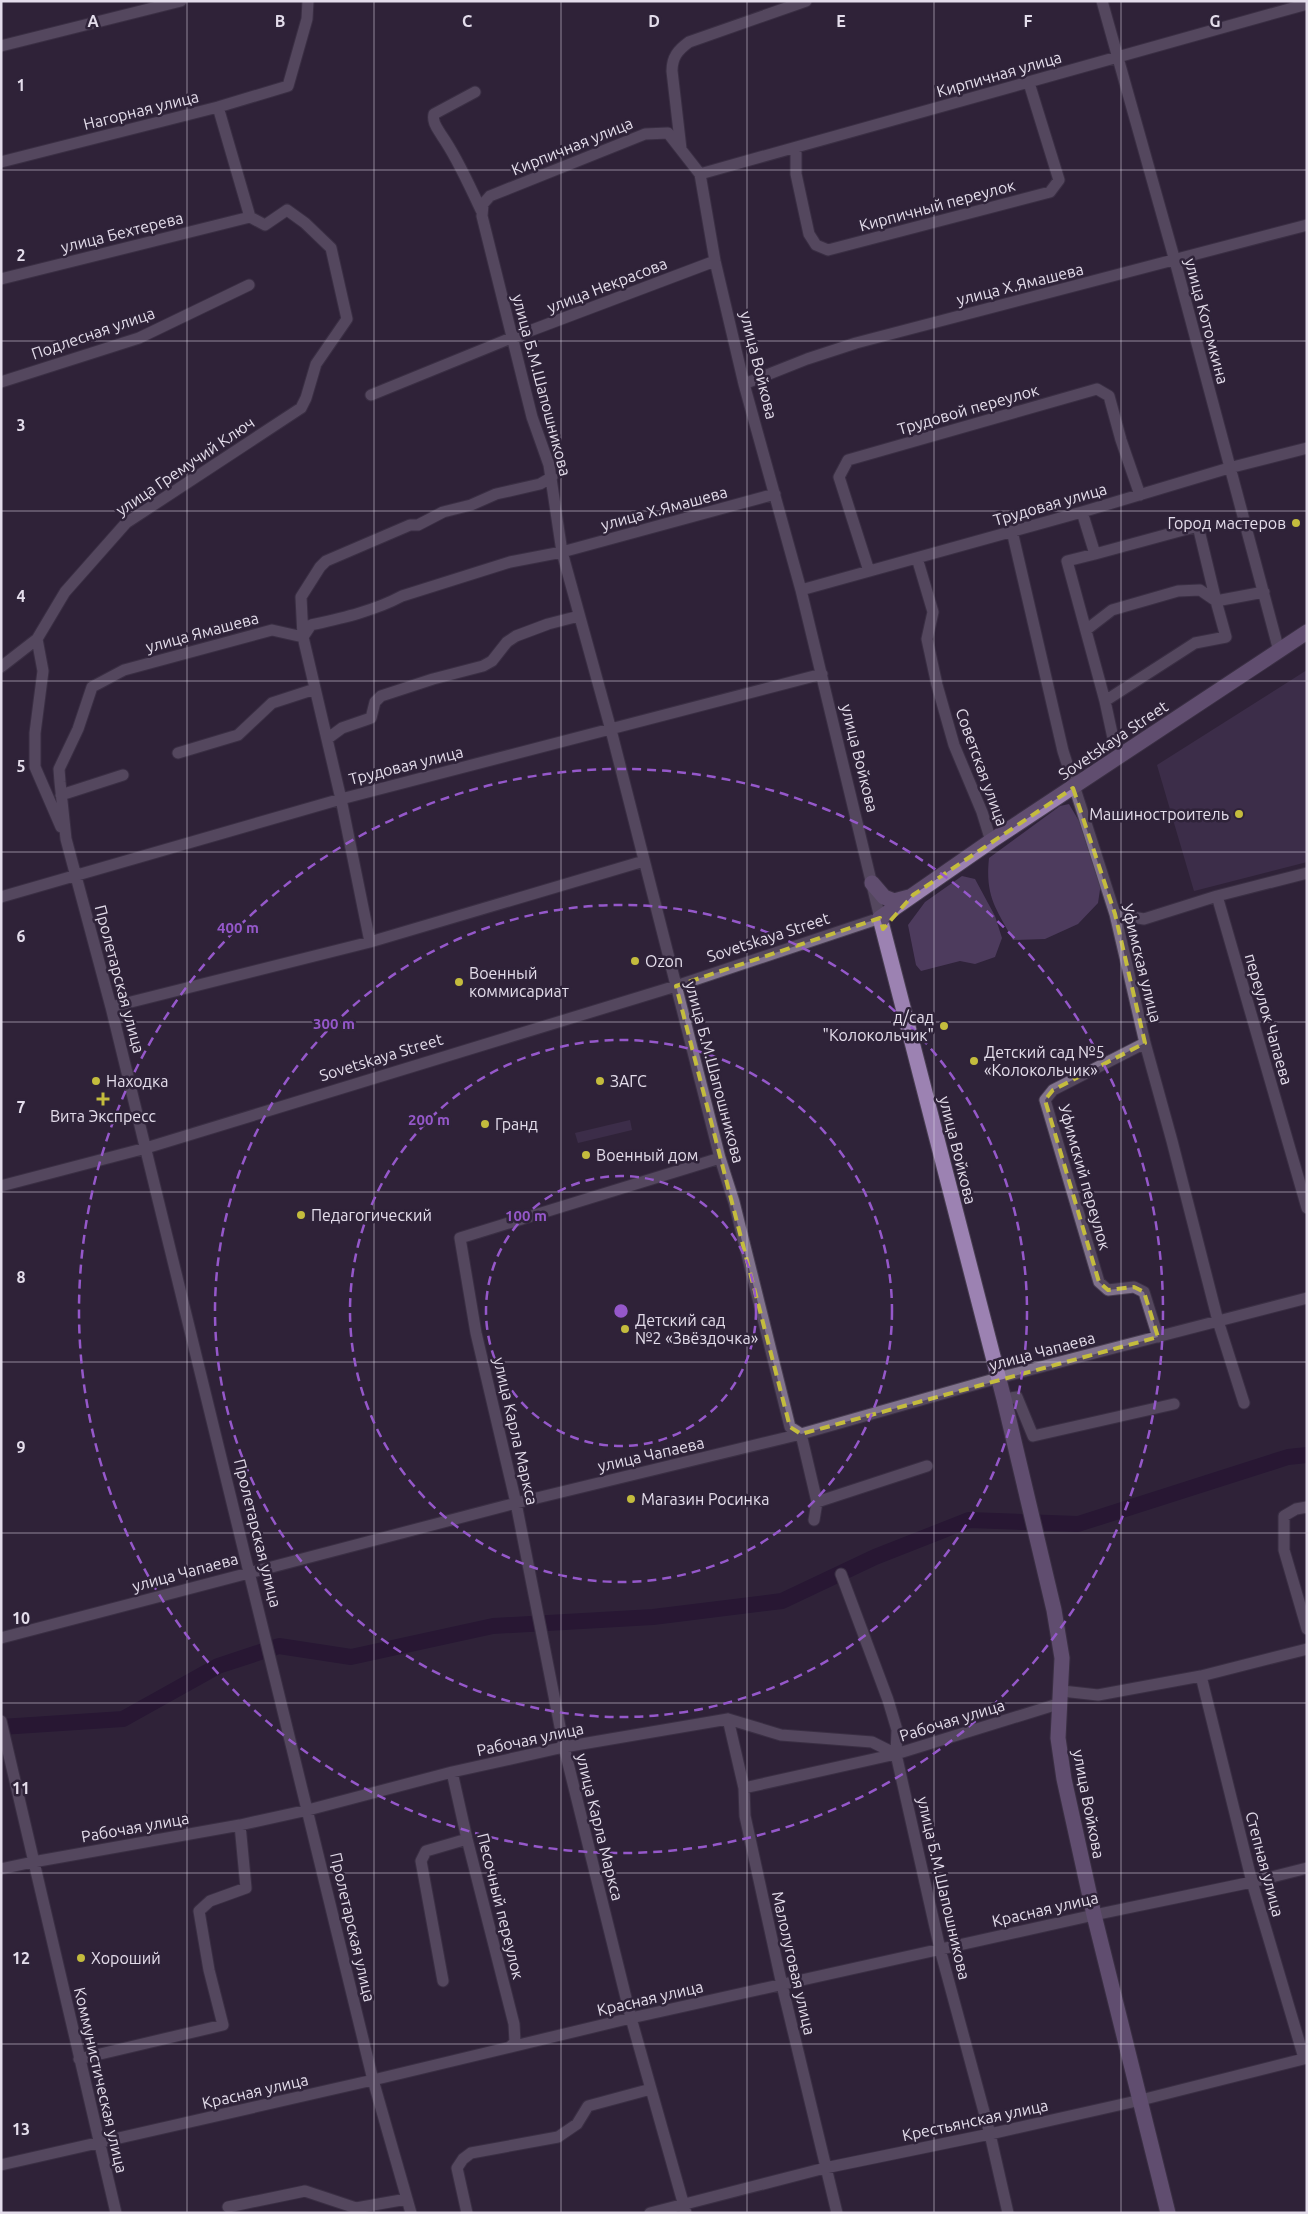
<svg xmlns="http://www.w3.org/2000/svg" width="1308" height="2214" font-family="Ubuntu,sans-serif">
  <rect width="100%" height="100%" fill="#2f2339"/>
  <path fill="#4d3b5d" d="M1307,670v192l-113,29 -37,-126z
    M1069,804l10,17 22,62 -3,20 -20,21 -33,15 -32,1c-17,-32 -28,-43 -24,-82l71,-52z
    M962,876l13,3 20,37 7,22 -7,19 -20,7 -15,-3 -39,10 -5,-6 -8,-40 17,-23z
    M630,1120l2,10 -54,13 -3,-10z"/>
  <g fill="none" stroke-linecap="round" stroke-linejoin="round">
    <path stroke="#1f0a2e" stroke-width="16" d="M1,1727l122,-8 95,-53 61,-20 72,11 142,-31 160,-9 129,-16 93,-44 94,-37 109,4 210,-67 19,-2"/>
    <g stroke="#483e51" stroke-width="13">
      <path id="minor" d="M1102,1l73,260 104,390
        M1,46l180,-45
        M475,92l-41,22c-2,9 4,15 8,22 16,23 27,49 39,74
        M218,107l32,110
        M796,148v26l13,60 7,11 12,5 222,-58 9,-12 -30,-97
        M681,149l-9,-78c0,-14 6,-21 17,-29l117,-41
        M1,162l217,-55 70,-21 19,-67 1,-18
        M700,174l607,-170
        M1,279l249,-62
        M1,382l138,-44 110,-53
        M744,384l63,-25 49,-16 451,-118
        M371,395l140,-57 204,-77
        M1082,512l13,42 -28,7 38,140 90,-58 31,-6 -10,-36 48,-9
        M1012,531l51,220 52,163 30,129 27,98 46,180 26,82
        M1095,554l103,-28 18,75
        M917,558l16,54 -6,27 10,46 17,60 28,67 9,29
        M869,571l-30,-94 9,-17 249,-71 12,7 12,44 19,55
        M801,590l281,-78 147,-44 78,-20
        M1086,630l26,-20 66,-19 22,-1 16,11
        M1,667l36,-28
        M1105,701l8,37
        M327,739l15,-11 29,-10 4,-16 6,-6 52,-17 50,-13 9,-5 15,-19 9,-6 32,-12 31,-8
        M178,753l60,-18 34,-32 43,-14
        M61,795l62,-20
        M61,827l-26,-60v-34l8,-62 -6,-32 28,-47 61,-69 175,-115 5,-10 10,-34 31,-45 -16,-71 -26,-25 -18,-13 -22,15 -15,-8
        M1217,896l90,312
        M1,897l340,-98 481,-125
        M1115,914l29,5 73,-23 90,-23
        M370,942l-29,-143 -38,-162 -2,-40 19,-30 6,-6 84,-36h8l25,-13 28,-7 25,-11 44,-10 12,-7
        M111,1007l259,-65 274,-81
        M1145,1043l-92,47 -8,10 54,182 9,8 26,-3 10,5 14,45
        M1,1186l145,-38 530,-162 204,-68 -79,-328 -57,-206 -29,-123 -15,-87 -32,-41 -23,1 -155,62 -7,8 -1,12 50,201 17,48 13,87 49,178 109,428 14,44 56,225 11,7 16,68 -3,18
        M1004,1399l13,-2 16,39 141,-32
        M817,1502l110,-36
        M1307,1507l-11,2 -12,7v34l23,79
        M841,1574l47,126 9,30 -1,24 44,195 50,185 18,79
        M1,1638l515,-135 285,-69 197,-56 309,-80
        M1201,1676l51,206 52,176
        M1062,1691l36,4 103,-19 106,-27
        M728,1719l16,69 1,28 37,169 55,228
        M1,1721l115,492
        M452,1772l15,67 47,185 1,18 -5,5
        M744,1788l152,-34
        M1,1869l32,-7 207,-37 68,-15 144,-38 112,-25 164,-28 53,16 91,7 24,12 165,-51
        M443,1981l-22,-120 5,-10 41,-12
        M79,2059l144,-34 -14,-55 -10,-59 11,-10 36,-13 -6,-63
        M1,2165l372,-85 258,-62 463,-103 158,-33 55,-14
        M228,2207l77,-16 51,17 51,-9
        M411,2213l-38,-133 -262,-1073 -45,-168 -6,-57 -1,-13 19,-40 14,-42 32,-17 148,-40 31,7 8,-12c31,-7 63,-14 91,-29l108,-34 52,-10 213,-58
        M467,2213l-10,-45 6,-9 8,-6 87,-16 19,-13 11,-18 63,-17
        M650,2213l175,-45 165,-34 151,-34 166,-42
        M686,2213l-55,-195 -67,-271 -48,-244 -40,-170 -16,-95 260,-80"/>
    </g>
    <g stroke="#483e51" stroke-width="17">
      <path id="major" d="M872,883l12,14 10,4 15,-4
        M1168,2213l-74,-298 -30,-136 -6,-41 4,-80 -8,-48 -50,-211 -124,-481 111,-77 316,-209"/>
    </g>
    <use href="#minor" stroke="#81738d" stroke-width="11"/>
    <use href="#major" stroke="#9c82b2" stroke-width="15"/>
  </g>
  <path d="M0 0H1308V2214H0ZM1073,788l42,126 30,129 -92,47 -8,10 54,182 9,8 26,-3 10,5 14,45 -357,97 -11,-7 -114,-441 204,-68 3,11 30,-34z" fill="#2f2339" fill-opacity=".55" fill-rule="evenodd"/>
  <path fill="none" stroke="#c4bc3d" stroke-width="4" stroke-dasharray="10 6" stroke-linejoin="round" d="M1073,788l42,126 30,129 -92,47 -8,10 54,182 9,8 26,-3 10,5 14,45 -357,97 -11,-7 -114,-441 204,-68 3,11 30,-34z"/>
  <path fill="none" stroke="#e4ddeb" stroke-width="1" stroke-opacity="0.55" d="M187,1v2212M374,1v2212M561,1v2212M747,1v2212M934,1v2212M1121,1v2212M1,170h1306M1,341h1306M1,511h1306M1,681h1306M1,852h1306M1,1022h1306M1,1192h1306M1,1362h1306M1,1533h1306M1,1703h1306M1,1873h1306M1,2044h1306"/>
  <g fill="none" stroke="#9558ca" stroke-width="2.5" stroke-dasharray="9 6">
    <circle cx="621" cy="1311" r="135"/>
    <circle cx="621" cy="1311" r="271"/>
    <circle cx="621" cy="1311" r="406"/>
    <circle cx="621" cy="1311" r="542"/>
  </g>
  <g fill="#c4bc3d" stroke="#2f2339" stroke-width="2">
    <circle cx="1296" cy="523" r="5"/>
    <circle cx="1239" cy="814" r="5"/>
    <circle cx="635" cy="961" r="5"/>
    <circle cx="459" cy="982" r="5"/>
    <circle cx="944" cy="1026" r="5"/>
    <circle cx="974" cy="1061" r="5"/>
    <circle cx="96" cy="1081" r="5"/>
    <circle cx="600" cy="1081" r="5"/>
    <path d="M100.5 1091.5h5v5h5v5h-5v5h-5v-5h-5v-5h5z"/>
    <circle cx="485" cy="1124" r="5"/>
    <circle cx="586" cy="1155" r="5"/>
    <circle cx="301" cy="1215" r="5"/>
    <circle cx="625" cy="1329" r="5"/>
    <circle cx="631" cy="1499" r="5"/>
    <circle cx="81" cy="1958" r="5"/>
  </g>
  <g text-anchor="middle" stroke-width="5" stroke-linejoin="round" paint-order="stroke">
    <g font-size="16" fill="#e4ddeb" stroke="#2f2339">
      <text transform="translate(999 74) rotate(-16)" y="6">Кирпичная улица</text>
      <text transform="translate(141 110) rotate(-14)" y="6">Нагорная улица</text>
      <text transform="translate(572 146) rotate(-22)" y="6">Кирпичная улица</text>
      <text transform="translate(937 205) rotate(-15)" y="6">Кирпичный переулок</text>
      <text transform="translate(122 232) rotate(-14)" y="6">улица Бехтерева</text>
      <text transform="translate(1020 284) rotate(-14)" y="6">улица Х.Ямашева</text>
      <text transform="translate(607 285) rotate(-21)" y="6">улица Некрасова</text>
      <text transform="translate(1207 321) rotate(75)" y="6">улица Котомкина</text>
      <text transform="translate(93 333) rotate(-19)" y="6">Подлесная улица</text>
      <text transform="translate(759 365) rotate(76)" y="6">улица Войкова</text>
      <text transform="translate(542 385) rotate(75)" y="6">улица Б.М.Шапошникова</text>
      <text transform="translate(968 409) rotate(-16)" y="6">Трудовой переулок</text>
      <text transform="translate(185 466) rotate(-34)" y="6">улица Гремучий Ключ</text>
      <text transform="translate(1050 504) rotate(-16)" y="6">Трудовая улица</text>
      <text transform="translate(664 508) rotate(-15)" y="6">улица Х.Ямашева</text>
      <text transform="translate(202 632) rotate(-15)" y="6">улица Ямашева</text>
      <text transform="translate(1113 740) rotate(-34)" y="6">Sovetskaya Street</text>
      <text transform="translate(860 758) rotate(76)" y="6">улица Войкова</text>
      <text transform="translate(406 765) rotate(-14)" y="6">Трудовая улица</text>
      <text transform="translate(982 767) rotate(70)" y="6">Советская улица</text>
      <text transform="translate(768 937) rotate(-18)" y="6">Sovetskaya Street</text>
      <text transform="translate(1142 963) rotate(76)" y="6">Уфимская улица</text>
      <text transform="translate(120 979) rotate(75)" y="6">Пролетарская улица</text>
      <text transform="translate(1269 1019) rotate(74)" y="6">переулок Чапаева</text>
      <text transform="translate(381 1057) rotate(-17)" y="6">Sovetskaya Street</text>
      <text transform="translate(715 1072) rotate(75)" y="6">улица Б.М.Шапошникова</text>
      <text transform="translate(958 1150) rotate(76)" y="6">улица Войкова</text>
      <text transform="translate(1085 1177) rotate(74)" y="6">Уфимский переулок</text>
      <text transform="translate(1042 1351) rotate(-15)" y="6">улица Чапаева</text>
      <text transform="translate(516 1431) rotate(77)" y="6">улица Карла Маркса</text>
      <text transform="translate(651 1454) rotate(-13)" y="6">улица Чапаева</text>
      <text transform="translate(258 1533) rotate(76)" y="6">Пролетарская улица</text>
      <text transform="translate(185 1572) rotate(-15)" y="6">улица Чапаева</text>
      <text transform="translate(952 1720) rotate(-17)" y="6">Рабочая улица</text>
      <text transform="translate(530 1739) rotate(-12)" y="6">Рабочая улица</text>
      <text transform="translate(1089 1804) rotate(79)" y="6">улица Войкова</text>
      <text transform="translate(135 1827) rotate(-10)" y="6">Рабочая улица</text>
      <text transform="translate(600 1827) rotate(76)" y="6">улица Карла Маркса</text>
      <text transform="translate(1265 1864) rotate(75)" y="6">Степная улица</text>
      <text transform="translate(944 1888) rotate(77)" y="6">улица Б.М.Шапошникова</text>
      <text transform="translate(501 1906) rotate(76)" y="6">Песочный переулок</text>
      <text transform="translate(1045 1909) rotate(-13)" y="6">Красная улица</text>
      <text transform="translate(353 1927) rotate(77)" y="6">Пролетарская улица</text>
      <text transform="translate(794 1963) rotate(77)" y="6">Малолуговая улица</text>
      <text transform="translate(650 1998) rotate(-13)" y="6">Красная улица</text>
      <text transform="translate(101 2080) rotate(77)" y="6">Коммунистическая улица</text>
      <text transform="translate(255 2091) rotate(-13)" y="6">Красная улица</text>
      <text transform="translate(975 2120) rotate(-12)" y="6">Крестьянская улица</text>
    </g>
    <g font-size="16" fill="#e4ddeb" stroke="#2f2339" text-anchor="start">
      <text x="1286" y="529" text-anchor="end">Город мастеров</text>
      <text x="1229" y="820" text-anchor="end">Машиностроитель</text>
      <text x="645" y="967">Ozon</text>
      <text x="469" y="979">Военный<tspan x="469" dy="18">коммисариат</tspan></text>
      <text x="934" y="1023" text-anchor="end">д/сад<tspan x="934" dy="18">"Колокольчик"</tspan></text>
      <text x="984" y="1058">Детский сад №5<tspan x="984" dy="18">«Колокольчик»</tspan></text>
      <text x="106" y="1087">Находка</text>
      <text x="610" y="1087">ЗАГС</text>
      <text x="103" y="1122" text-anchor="middle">Вита Экспресс</text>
      <text x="495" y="1130">Гранд</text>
      <text x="596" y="1161">Военный дом</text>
      <text x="311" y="1221">Педагогический</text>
      <text x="635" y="1326">Детский сад<tspan x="635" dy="18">№2 «Звёздочка»</tspan></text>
      <text x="641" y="1505">Магазин Росинка</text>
      <text x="91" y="1964">Хороший</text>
    </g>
  </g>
  <g font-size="16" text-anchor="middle" font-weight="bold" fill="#e4ddeb" stroke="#2f2339" stroke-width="5" stroke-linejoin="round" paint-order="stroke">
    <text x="93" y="27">A</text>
    <text x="280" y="27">B</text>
    <text x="467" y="27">C</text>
    <text x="654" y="27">D</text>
    <text x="841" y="27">E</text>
    <text x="1028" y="27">F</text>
    <text x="1215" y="27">G</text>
    <text x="21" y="91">1</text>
    <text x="21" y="261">2</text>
    <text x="21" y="431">3</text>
    <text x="21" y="602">4</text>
    <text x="21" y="772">5</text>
    <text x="21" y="942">6</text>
    <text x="21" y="1113">7</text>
    <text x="21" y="1283">8</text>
    <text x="21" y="1453">9</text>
    <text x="21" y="1624">10</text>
    <text x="21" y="1794">11</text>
    <text x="21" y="1964">12</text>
    <text x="21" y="2135">13</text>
  </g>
  <circle cx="621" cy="1311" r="8" fill="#9558ca" stroke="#2f2339" stroke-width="2.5"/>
  <g font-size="15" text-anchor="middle" font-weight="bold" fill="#9558ca" stroke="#2f2339" stroke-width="5" stroke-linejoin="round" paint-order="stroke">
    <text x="238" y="933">400 m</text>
    <text x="334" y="1029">300 m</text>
    <text x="429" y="1125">200 m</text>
    <text x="526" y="1221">100 m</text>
  </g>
  <rect width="1308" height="2214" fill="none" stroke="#e4ddeb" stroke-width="5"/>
</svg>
